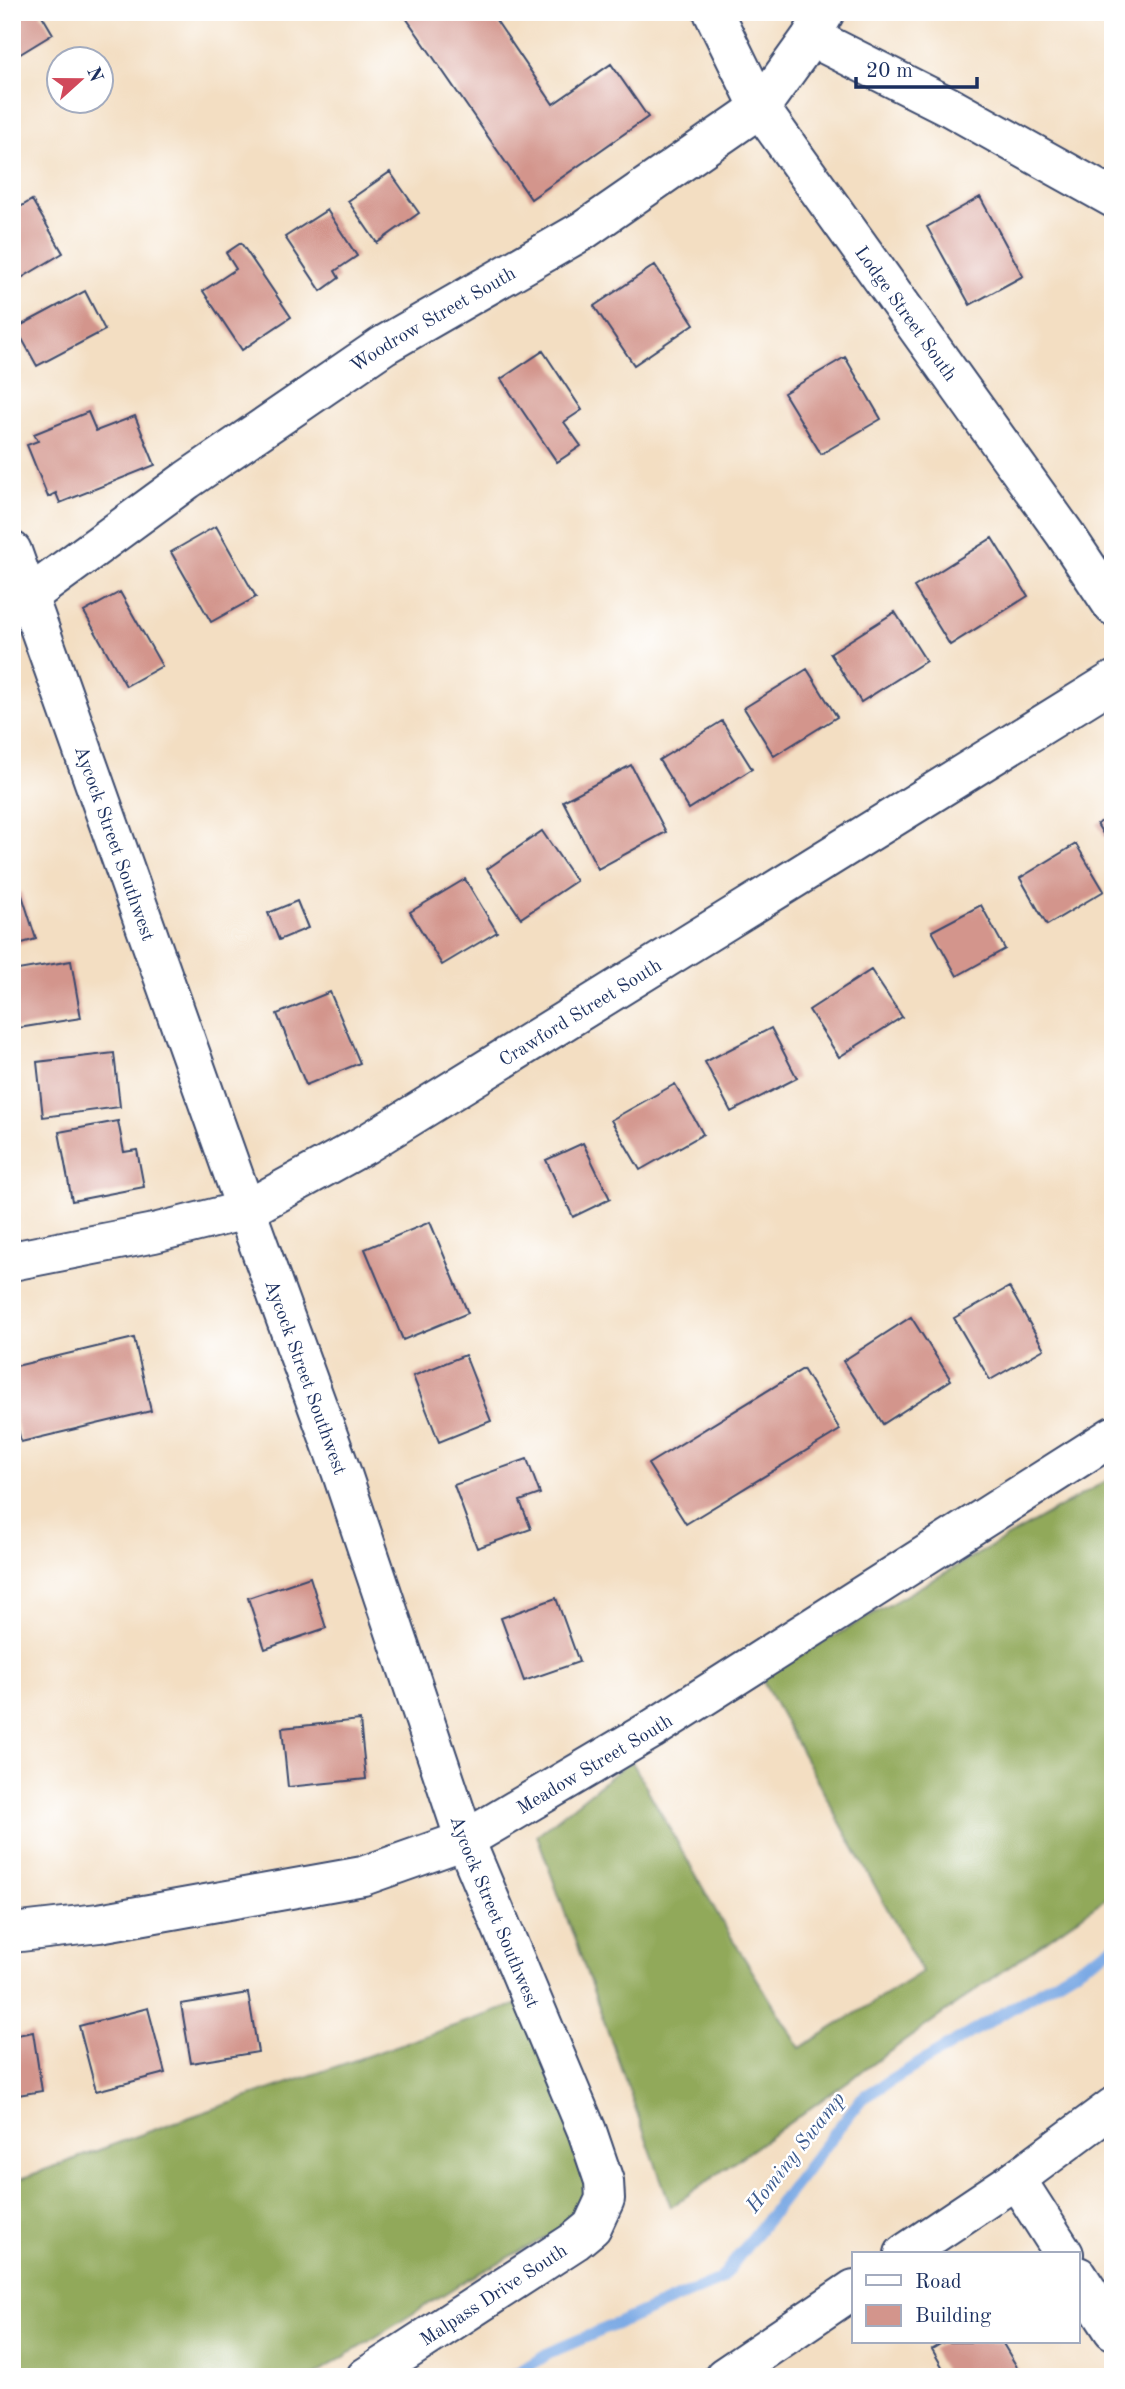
<svg xmlns="http://www.w3.org/2000/svg" width="1125" height="2389" font-family="'Old Standard TT',serif">
  <rect width="100%" height="100%" fill="#fff"/>
  <filter id="ink" filterUnits="userSpaceOnUse"><feTurbulence type="fractalNoise" baseFrequency=".0143" numOctaves="2"/><feDisplacementMap in="SourceGraphic" scale="14" xChannelSelector="R" yChannelSelector="G"/><feConvolveMatrix kernelMatrix="1 2 1 2 8 2 1 2 1" color-interpolation-filters="sRGB"/></filter>
  <filter id="wash" filterUnits="userSpaceOnUse"><feTurbulence type="fractalNoise" baseFrequency=".00686" numOctaves="4" result="noise"/><feDisplacementMap in="SourceGraphic" scale="28" xChannelSelector="R" yChannelSelector="G"/><feGaussianBlur stdDeviation="1.57" result="paint"/><feColorMatrix in="noise" values="0 0 0 0 0 0 0 0 0 0 0 0 0 0 0 0 0 1.4 0 .05"/><feComposite in="paint" operator="in"/></filter>
  <g filter="url(#wash)">
    <rect width="100%" height="100%" fill="#f3dec2"/>
    <path fill="#91a95a" stroke="#566c5c" stroke-width="2" d="M1113,1477v416l-442,314 -134,-372 94,-75 91,162 78,126 122,-76 -161,-294z
      M532,1999l72,182 -40,47 -96,51 -156,98h-300v-195l155,-57z"/>
    <g fill="none" stroke-linecap="round" stroke-linejoin="round">
      <path stroke="#7aa9e4" stroke-width="12" d="M511,2377l42,-26 167,-71 142,-182 251,-151"/>
    </g>
    <g id="blocks">
      <path fill="#d3958c" d="M12,12h28l13,22 -41,25z
        M402,12h105l-11,8 57,84 58,-40 37,53 -117,82z
        M390,172l29,41 -42,30 -29,-42z
        M980,197l43,79 -53,29 -43,-78z
        M32,200l31,53 -50,30 -1,-71z
        M327,210l30,46 -22,15 4,7 -18,13 -36,-54z
        M241,243l50,74 -49,33 -39,-59 33,-22 -10,-16z
        M655,265l39,59 -60,41 -40,-59z
        M85,291l20,39 -68,36 -21,-38z
        M543,351l39,59 -18,12 17,24 -24,16 -56,-83z
        M845,357l36,62 -60,35 -37,-61z
        M88,412l8,19 39,-15 20,49 -95,38 -4,-10 -8,4 -21,-52 11,-4 -4,-7z
        M216,526l40,71 -45,25 -40,-70z
        M992,538l36,58 -78,49 -36,-58z
        M120,592l42,74 -36,20 -42,-74z
        M895,612l31,49 -65,41 -31,-49z
        M807,669l30,48 -63,39 -30,-48z
        M722,721l30,48 -63,40 -30,-49z
        M631,765l35,67 -68,37 -35,-68z
        M1113,815v35l-16,-26z
        M542,831l34,50 -55,37 -34,-49z
        M1076,844l28,47 -57,34 -27,-47z
        M465,879l32,53 -55,33 -32,-53z
        M21,892l15,47 -24,7v-51z
        M297,901l11,27 -29,12 -11,-27z
        M981,905l24,44 -48,27 -25,-45z
        M71,961l10,57 -69,11v-58z
        M871,970l31,47 -63,40 -30,-47z
        M330,992l30,71 -54,22 -29,-71z
        M771,1028l26,50 -66,34 -26,-50z
        M114,1053l6,54 -77,10 -6,-55z
        M675,1084l28,50 -63,36 -29,-50z
        M118,1121l6,31 13,-2 7,37 -72,14 -13,-69z
        M583,1143l27,56 -37,18 -27,-57z
        M430,1222l38,91 -65,27 -38,-91z
        M1009,1287l35,62 -54,31 -36,-62z
        M911,1317l40,63 -68,44 -40,-63z
        M134,1338l17,73 -130,31 -9,-38v-37z
        M465,1355l26,66 -52,21 -26,-66z
        M803,1369l37,61 -154,94 -38,-60z
        M527,1459l13,35 -20,7 11,28 -54,19 -23,-63z
        M310,1577l16,51 -61,21 -17,-51z
        M556,1598l23,64 -55,19 -23,-63z
        M360,1720l6,59 -78,8 -6,-59z
        M248,1993l10,59 -67,11 -10,-59z
        M148,2008l17,65 -69,18 -17,-65z
        M33,2032l9,59 -30,5v-60z
        M944,2342h58l21,35h-75l-16,-28z"/>
    </g>
  </g>
  <g filter="url(#ink)">
    <use href="#blocks" fill-opacity="0" stroke="#3b496d" stroke-width="2"/>
    <g fill="none" stroke-linecap="round" stroke-linejoin="round">
      <g stroke="#3b496d" stroke-width="42">
        <g id="minor">
          <path id="s1" d="M713,12l47,96 305,426 48,72"/>
          <path d="M811,37l137,69 165,92"/>
          <path id="s2" d="M12,551l234,659 95,261 124,369 122,291 17,50 1,18 -13,28 -17,14 -209,136"/>
          <path id="s3" d="M12,602l17,-6 158,-116 197,-135 200,-115 176,-122 51,-71 14,-25"/>
          <path id="s4" d="M12,1261l142,-28 92,-23 120,-66 747,-463"/>
          <path id="s5" d="M12,1933l87,-10 264,-47 102,-36 186,-110 462,-294"/>
          <path d="M1016,2179l48,75"/>
          <path d="M904,2254l112,-75 97,-72"/>
          <path d="M1078,2276l35,54"/>
          <path d="M724,2377l130,-88"/>
        </g>
      </g>
      <use href="#minor" stroke="#fff" stroke-width="38"/>
    </g>
  </g>
  <g text-anchor="middle" stroke-width="5" stroke-linejoin="round" paint-order="stroke">
    <g font-size="19" fill="#1b2f5e" stroke="#fff">
      <text dy="7" stroke="none"><textPath href="#s1" startOffset="359">Lodge Street South</textPath></text>
      <text dy="7" stroke="none"><textPath href="#s3" startOffset="508">Woodrow Street South</textPath></text>
      <text dy="7" stroke="none"><textPath href="#s2" startOffset="310">Aycock Street Southwest</textPath></text>
      <text dy="7" stroke="none"><textPath href="#s4" startOffset="628">Crawford Street South</textPath></text>
      <text dy="7" stroke="none"><textPath href="#s2" startOffset="877">Aycock Street Southwest</textPath></text>
      <text dy="7" stroke="none"><textPath href="#s5" startOffset="614">Meadow Street South</textPath></text>
      <text dy="7" stroke="none"><textPath href="#s2" startOffset="1444">Aycock Street Southwest</textPath></text>
      <text transform="translate(493 2294) rotate(-33)" y="7">Malpass Drive South</text>
    </g>
    <g font-size="21" font-style="italic" fill="#3c5a8d" stroke="#fff">
      <text transform="translate(795 2152) rotate(-52)" y="7">Hominy Swamp</text>
    </g>
  </g>
  <rect width="1125" height="2389" fill="none" stroke="#fff" stroke-width="42"/>
  <rect x="852" y="2252" width="228" height="91" fill="#ffffff" stroke="#a4acbf" stroke-width="2"/>
  <rect x="866" y="2275" width="35" height="10" fill="#ffffff" stroke="#a4acbf" stroke-width="2"/>
  <text x="915" y="2288" font-size="21" fill="#1b2f5e">Road</text>
  <rect x="866" y="2305" width="35" height="21" fill="#d3958c" stroke="#a4acbf" stroke-width="2"/>
  <text x="915" y="2322" font-size="21" fill="#1b2f5e">Building</text>
  <g transform="translate(80 80) rotate(69)"><circle r="33" fill="#ffffff" stroke="#a4acbf" stroke-width="2"/>
  <path d="M0-5L12 26L0 18L-12 26Z" fill="#d1495b"/>
  <text y="-10" font-size="19" font-weight="bold" text-anchor="middle" fill="#1b2f5e">N</text>
  </g>
  <path d="M856 77v10h121v-10" fill="none" stroke="#1b2f5e" stroke-width="3.5"/>
  <text x="866" y="77" font-size="21" fill="#1b2f5e" stroke="#ffffff" stroke-width="5" paint-order="stroke">20 m</text>
</svg>
